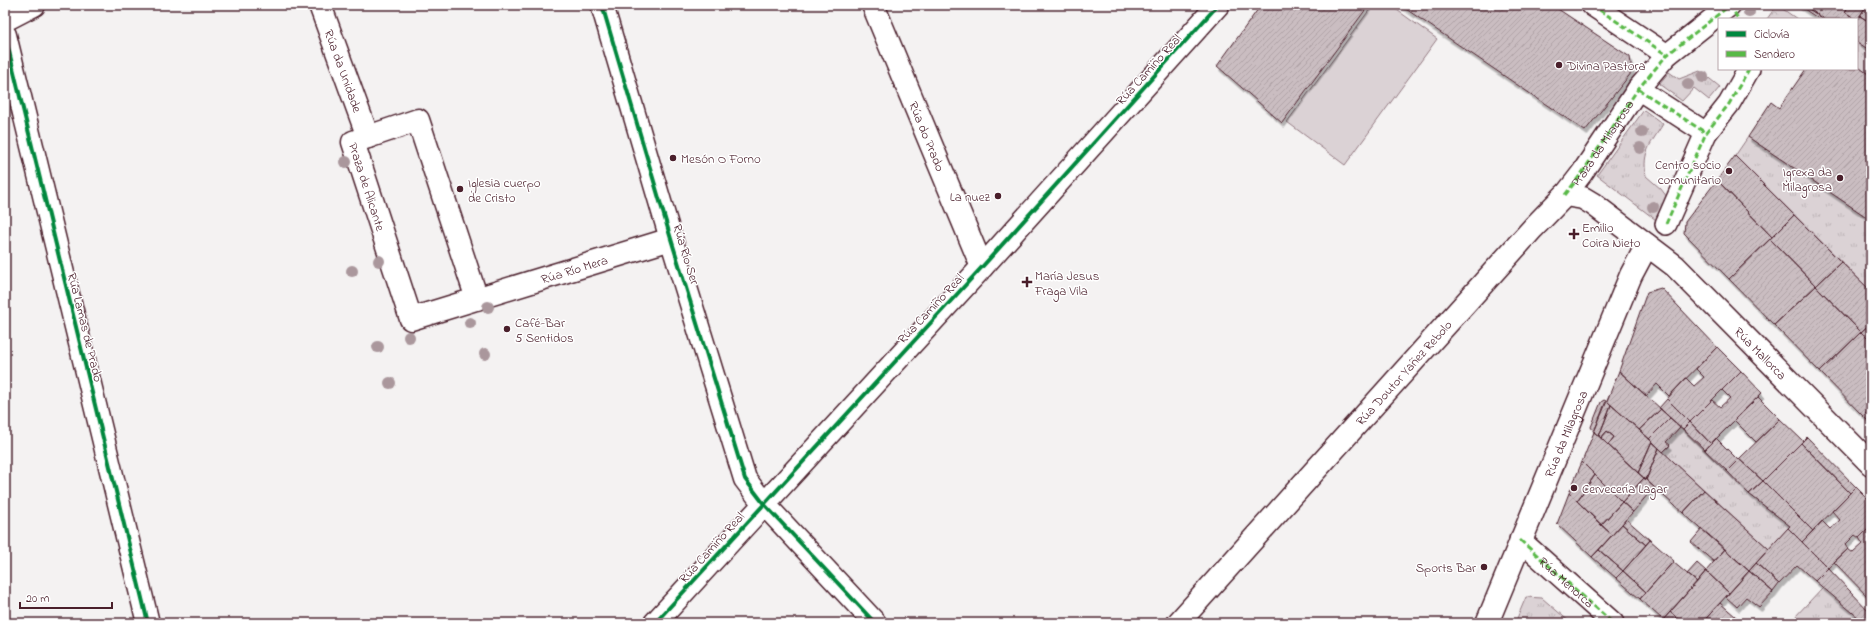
<svg xmlns="http://www.w3.org/2000/svg" width="1876" height="628" font-family="'Indie Flower',sans-serif">
  <defs>
    <pattern id="grass-tufts" width="24" height="20" patternUnits="userSpaceOnUse"><rect width="24" height="20" fill="#dbd2d5"/><path d="M3 7l-1-3M5 7V3M7 7l1-3M15 17l-1-3M17 17v-4M19 17l1-3" fill="none" stroke="#bdb4b7"/></pattern>
    <pattern id="park-crowns" width="20" height="18" patternUnits="userSpaceOnUse"><rect width="20" height="18" fill="#dbd2d5"/><path d="M2 6a3 3 0 1 1 6 0M12 15a3 3 0 1 1 6 0" fill="none" stroke="#bdb4b7"/></pattern>
    <pattern id="building-hatch" width="6" height="6" patternUnits="userSpaceOnUse"><rect width="6" height="6" fill="#cabdc1"/><path d="M-1 1l2-2M0 6l6-6M5 7l2-2" fill="none" stroke="#afa2a6"/></pattern>
    <filter id="shadow"><feDropShadow dx="2.5" dy="4.5" stdDeviation="0" flood-color="#0004"/></filter>
  </defs>
  <rect width="100%" height="100%" fill="#f4f2f2"/>
  <filter id="ink" filterUnits="userSpaceOnUse"><feTurbulence type="fractalNoise" baseFrequency=".025" numOctaves="2"/><feDisplacementMap in="SourceGraphic" scale="8" xChannelSelector="R" yChannelSelector="G"/><feConvolveMatrix kernelMatrix="1 2 1 2 8 2 1 2 1" color-interpolation-filters="sRGB"/></filter>
  <g filter="url(#ink)">
    <path fill="url(#grass-tufts)" stroke="#927880" d="M1857,42l14,9v25l-14,-10z
      M1700,71l20,16 -11,13 -15,-12 -12,13 -23,-17 10,-12 10,7z
      M1644,110l19,14c-12,20 -21,27 -17,52l15,13 9,12 -14,19 -59,-45z
      M1748,137l123,83v71l-136,-135z
      M1680,427l69,67 41,32 -21,23 -106,-97 7,-6 -4,-4z
      M1823,587l42,36h-65l-6,-5z
      M1526,597l16,1 29,25h-56z"/>
    <path fill="url(#park-crowns)" stroke="#927880" d="M1777,5l20,14h-30z"/>
    <path fill="#dbd2d5" stroke="#927880" d="M1373,5h17l47,34 -92,126 -58,-43z"/>
    <path fill="url(#building-hatch)" stroke="#4a1f2b" filter="url(#shadow)" d="M1261,5h108l-87,118 -65,-57z
      M1400,5h152l78,52 2,15 -47,59z
      M1798,5h5l21,14h-5z
      M1803,5h41l4,2 -3,5 10,7h-31z
      M1849,5h11l5,3 -8,12 -12,-8z
      M1865,8l6,4v5l-3,4 -8,-5z
      M1860,16l8,5 3,-4v34l-14,-9v-22z
      M1857,66l14,10v144l-123,-83 23,-35 8,6 27,-39h51z
      M1735,156l59,59 -22,22 -55,-57z
      M1717,180l55,57 -43,42 -45,-46 1,-11z
      M1794,215l47,47 -25,24 -46,-47z
      M1770,239l46,47 -42,39 -45,-46z
      M1841,262l30,29v32l-10,9 -45,-46z
      M1816,286l45,46 -41,40 -46,-47z
      M1661,288l56,59 -48,49 -12,-12 -11,12 -27,-25 28,-79z
      M1871,323v19l-10,-10z
      M1861,332l10,10v66l-8,8 -43,-44z
      M1717,347l24,24 -51,51 -23,-23 19,-21 8,8 10,-9 -8,-8z
      M1619,371l42,38 -22,21 -32,-29z
      M1741,371l21,22 -51,51 -21,-22 22,-22 8,7 10,-9 -8,-8z
      M1758,397l22,22 -24,23 -22,-22z
      M1667,399l23,23 -7,7 -24,-21z
      M1604,400l2,1 -12,31 -3,-5 10,-25z
      M1607,401l4,4 -12,31 -5,-4z
      M1611,405l41,36 -14,32 -30,-28 6,-8 -7,-6 -6,7 -2,-2z
      M1871,408v16l-8,-8z
      M1661,409l9,9 -21,21 -10,-9z
      M1670,418l10,9 -14,15 4,3 -7,7 -14,-13z
      M1780,419l23,22 -40,40 -24,-22z
      M1690,422l21,22 -6,6 -22,-21z
      M1607,431l7,6 -6,8 -7,-7z
      M1594,432l50,46 -22,24 -40,-40z
      M1807,437l49,50 -6,6 -49,-50z
      M1716,438l22,22 -11,11 -22,-21z
      M1652,441l7,7 -13,32 -8,-7z
      M1801,443l49,50 -37,38 -50,-50z
      M1659,448l45,42 -21,23 -37,-33z
      M1739,459l24,22 -14,13 -22,-23z
      M1582,462l13,13 -18,26 -8,-8z
      M1595,475l27,27 -21,23 -24,-24z
      M1644,478l10,9 -21,25 -11,-10z
      M1763,481l50,50 -11,11 -14,-14 2,-2 -41,-32z
      M1856,487l15,15v24l-12,12 -4,-3 -10,10 3,4 -20,19 -26,-26 20,-21 8,8 10,-9 -8,-9z
      M1704,490l65,59 -20,22 -66,-58z
      M1569,493l43,42 -20,22 -35,-33z
      M1622,502l11,10 -21,23 -11,-10z
      M1626,519l24,21 -4,5 -24,-21z
      M1622,524l24,21 -23,26 -24,-21z
      M1871,526v74l-37,-38 14,-13 5,4 10,-9 -4,-6z
      M1788,528l40,40 -13,13 -18,-16 -18,19 -23,-21z
      M1702,529l23,20 -11,13 -23,-20z
      M1650,540l24,21 -28,31 -23,-21z
      M1725,549l24,22 -20,22 -23,-22z
      M1599,550l24,21 -7,7 -24,-21z
      M1673,562l24,20 -34,38 -23,-21z
      M1697,563l9,8 -9,11 -10,-8z
      M1756,563l23,21 -6,8 -24,-21z
      M1828,568l43,45v10h-6l-50,-42z
      M1623,571l23,21 -6,7 -24,-21z
      M1706,571l23,22 -27,30h-19l-13,-11z
      M1749,571l24,21 -14,15 -13,-10 -9,10 -11,-10z
      M1720,603l23,20h-41z
      M1670,612l13,11h-16l-4,-3z"/>
    <g fill="none" stroke-linecap="round" stroke-linejoin="round">
      <g stroke="#4a1f2b" stroke-width="24">
        <g id="pedestrian">
          <path d="M1592,5l75,50"/>
          <path d="M1638,89l68,44"/>
          <path d="M1565,195l17,-22 56,-84 29,-34 63,-50"/>
          <path d="M1666,224l40,-91 23,-29 20,-35"/>
          <path id="s1" d="M1520,540l93,83"/>
        </g>
      </g>
      <g stroke="#4a1f2b" stroke-width="25">
        <g id="minor">
          <path id="s2" d="M320,5l48,132"/>
          <path d="M602,5l69,234 74,240 19,25 111,119"/>
          <path id="s3" d="M873,5l109,262"/>
          <path d="M5,20l29,-15"/>
          <path d="M5,35l143,588"/>
          <path id="s4" d="M477,299l-59,-179 -65,22 58,177c87,-27 173,-53 260,-80"/>
          <path d="M655,623l327,-356 236,-262"/>
          <path id="s5" d="M1178,623l355,-395 32,-33 18,3 10,6 82,62 196,198"/>
          <path id="s6" d="M1487,623l144,-348 16,-30"/>
        </g>
      </g>
      <use href="#pedestrian" stroke="#fff" stroke-width="21"/>
      <use href="#minor" stroke="#fff" stroke-width="22"/>
      <g stroke="#58b947" stroke-width="3" stroke-dasharray="6 3" stroke-linecap="butt">
        <path d="M1592,5l75,50"/>
        <path d="M1730,5l8,14"/>
        <path d="M1638,89l68,44"/>
        <path id="s7" d="M1565,195l17,-22 56,-84 29,-34 63,-50"/>
        <path d="M1666,224l40,-91 23,-29 20,-35"/>
        <path d="M1520,540l93,83"/>
      </g>
      <g stroke="#fff" stroke-width="6">
        <path id="cycleway" d="M602,5l69,234 74,240 19,25 111,119
          M5,35l143,588
          M655,623l327,-356 236,-262"/>
      </g>
      <use href="#cycleway" stroke="#00873e" stroke-width="4"/>
    </g>
    <g fill="#aa979c">
      <circle cx="1749" cy="12" r="6"/>
      <circle cx="1703" cy="77" r="6"/>
      <circle cx="1688" cy="84" r="6"/>
      <circle cx="1642" cy="132" r="6"/>
      <circle cx="1640" cy="148" r="6"/>
      <circle cx="346" cy="162" r="6"/>
      <circle cx="1653" cy="207" r="6"/>
      <circle cx="379" cy="261" r="6"/>
      <circle cx="352" cy="271" r="6"/>
      <circle cx="488" cy="307" r="6"/>
      <circle cx="470" cy="323" r="6"/>
      <circle cx="409" cy="337" r="6"/>
      <circle cx="378" cy="347" r="6"/>
      <circle cx="485" cy="354" r="6"/>
      <circle cx="390" cy="383" r="6"/>
    </g>
  </g>
  <g fill="#4a1f2b" stroke="#fff" stroke-width="1.5">
    <circle cx="1559" cy="65" r="4"/>
    <circle cx="673" cy="158" r="4"/>
    <circle cx="1729" cy="171" r="4"/>
    <circle cx="1840" cy="178" r="4"/>
    <circle cx="460" cy="189" r="4"/>
    <circle cx="998" cy="196" r="4"/>
    <path d="M1572 228h4v4h4v4h-4v4h-4v-4h-4v-4h4z"/>
    <path d="M1025 276h4v4h4v4h-4v4h-4v-4h-4v-4h4z"/>
    <circle cx="507" cy="329" r="4"/>
    <circle cx="1574" cy="488" r="4"/>
    <circle cx="1484" cy="567" r="4"/>
  </g>
  <g text-anchor="middle" stroke-width="3" stroke-linejoin="round" paint-order="stroke">
    <g font-size="13" fill="#4a1f2b" stroke="#fff" text-anchor="start">
      <text x="1567" y="70">Divina Pastora</text>
      <text x="681" y="163">Mesón O Forno</text>
      <text x="1721" y="169" text-anchor="end">Centro socio<tspan x="1721" dy="15">comunitario</tspan></text>
      <text x="1832" y="176" text-anchor="end">Igrexa da<tspan x="1832" dy="15">Milagrosa</tspan></text>
      <text x="468" y="187">Iglesia cuerpo<tspan x="468" dy="15">de Cristo</tspan></text>
      <text x="990" y="201" text-anchor="end">La nuez</text>
      <text x="1582" y="232">Emilio<tspan x="1582" dy="15">Coira Nieto</tspan></text>
      <text x="1035" y="280">María Jesus<tspan x="1035" dy="15">Fraga Vila</tspan></text>
      <text x="515" y="327">Café-Bar<tspan x="515" dy="15">5 Sentidos</tspan></text>
      <text x="1582" y="493">Cervecería Lagar</text>
      <text x="1476" y="572" text-anchor="end">Sports Bar</text>
    </g>
    <g font-size="13" fill="#4a1f2b" stroke="#fff">
      <text transform="translate(1148 69) rotate(-48)" y="5">Rúa Camiño Real</text>
      <text dy="5" stroke="none"><textPath href="#s2" startOffset="70">Rúa da Unidade</textPath></text>
      <text dy="5" stroke="none"><textPath href="#s3" startOffset="142">Rúa do Prado</textPath></text>
      <text dy="5" stroke="none"><textPath href="#s7" startOffset="64">Praza da Milagrosa</textPath></text>
      <text dy="5" stroke="none"><textPath href="#s4" startOffset="304">Praza de Alicante</textPath></text>
      <text transform="translate(687 254) rotate(73)" y="5">Rúa Río Ser</text>
      <text dy="5" stroke="none"><textPath href="#s4" startOffset="614">Rúa Río Mera</textPath></text>
      <text transform="translate(930 308) rotate(-47)" y="5">Rúa Camiño Real</text>
      <text transform="translate(86 327) rotate(76)" y="5">Rúa Lamas de Prado</text>
      <text dy="5" stroke="none"><textPath href="#s5" startOffset="832">Rúa Mallorca</textPath></text>
      <text dy="5" stroke="none"><textPath href="#s5" startOffset="337">Rúa Doutor Yañez Rebolo</textPath></text>
      <text dy="5" stroke="none"><textPath href="#s6" startOffset="205">Rúa da Milagrosa</textPath></text>
      <text transform="translate(711 547) rotate(-48)" y="5">Rúa Camiño Real</text>
      <text dy="5" stroke="none"><textPath href="#s1" startOffset="63">Rúa Menorca</textPath></text>
    </g>
  </g>
  <rect width="1876" height="628" fill="none" stroke="#fff" stroke-width="20"/>
  <rect x="10" y="10" width="1856" height="608" fill="none" stroke="#4a1f2b" stroke-width="1.5" filter="url(#ink)"/>
  <rect x="1718" y="18" width="140" height="52" fill="#ffffff" stroke="#b7a5aa"/>
  <rect x="1726" y="31" width="20" height="6" fill="#00873e" stroke="#b7a5aa"/>
  <text x="1754" y="38" font-size="12" fill="#4a1f2b">Ciclovía</text>
  <rect x="1726" y="51" width="20" height="6" fill="#58b947" stroke="#b7a5aa"/>
  <text x="1754" y="58" font-size="12" fill="#4a1f2b">Sendero</text>
  <path d="M20 602v6h92v-6" fill="none" stroke="#4a1f2b" stroke-width="2"/>
  <text x="26" y="602" font-size="12" fill="#4a1f2b" stroke="#ffffff" stroke-width="3" paint-order="stroke">20 m</text>
</svg>
